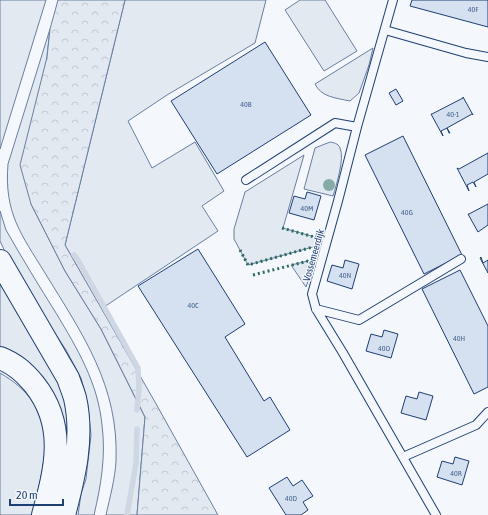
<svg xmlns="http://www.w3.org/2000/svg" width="488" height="515" font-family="'Asap Condensed',sans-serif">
  <defs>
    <pattern id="forest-crowns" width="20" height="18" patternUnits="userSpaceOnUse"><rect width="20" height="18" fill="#e3e9f0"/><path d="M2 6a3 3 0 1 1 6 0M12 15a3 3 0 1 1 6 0" fill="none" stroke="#c2c9d1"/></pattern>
  </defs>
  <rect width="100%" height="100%" fill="#f4f7fb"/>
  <path fill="#e3e9f0" stroke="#687fa3" d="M0,0h46l-46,149z
    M125,0h141l-11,43 -88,52 -39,26 24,47 43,-26 29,49 -22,15 16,25 -117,78 -36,-64z
    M300,0h25l32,51 -33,20 -39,-61z
    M50,29l-19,175 34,67 36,58 44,88 -8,98h-31c4,-18 9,-36 10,-54 3,-75 -33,-126 -71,-188 -24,-39 -41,-60 -37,-109z
    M373,48l-4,17 -10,28 -9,8c-14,-3 -29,-4 -35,-17z
    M330,142c4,1 8,1 10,6 5,10 -4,38 -7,48l-29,-7 11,-41z
    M304,155l-21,73 39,11 -2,6 -72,20 -14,-26v-10l11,-37z
    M0,211l6,19c16,28 33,56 50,83 21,35 42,70 46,112 4,31 -1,60 -8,90h-16l3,-21 5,-15 5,-44 -3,-29 -3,-13 -4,-15 -15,-28 -43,-65 -15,-27 -8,-17z
    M316,259l-10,28 -15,-22z
    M0,279l68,117 2,69 -6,-23 -64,-89z
    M0,373c62,36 46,84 32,142h-32z"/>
  <path fill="url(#forest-crowns)" stroke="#687fa3" d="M58,0h67l-60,245 90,157 63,113h-81l8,-98 -44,-88 -36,-58 -34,-67 -11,-39 27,-108 3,-28z"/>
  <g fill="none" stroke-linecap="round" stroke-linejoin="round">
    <path stroke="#cfd7e4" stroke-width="5.5" d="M74,255l5,7 59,106 1,21 -2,21
      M127,515l9,-52 1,-34"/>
  </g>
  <path fill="#d5e0f0" stroke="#1d3f73" d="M412,0h76v27l-78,-21z
    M265,42l46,73 -94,59 -46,-73z
    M396,89l7,12 -7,4 -7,-12z
    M463,97l10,18 -1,-1 -25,14 3,5h-1l-2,-5 -6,3 2,5 -12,-22h1l31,-16z
    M403,136l59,119 -38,19 -59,-119z
    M488,153v21l-14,8 2,5 -3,-5 -6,3 2,6 -12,-23 2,1z
    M307,192l14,4 -7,24 -25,-7 5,-17 11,3z
    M488,204v21l-10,7 -10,-18h1z
    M198,249l47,75 -20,13 39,64 6,-4 20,33 -43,27 -109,-171z
    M481,257l2,6 5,-3v13l-8,-15z
    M345,260l14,4 -7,25 -25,-8 5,-16 11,3z
    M460,270l28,56v61l-14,7 -52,-105z
    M384,330l14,4 -7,24 -25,-7 5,-17 11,3z
    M419,392l14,4 -7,24 -25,-7 5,-17 11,3z
    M455,457l14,4 -7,24 -25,-8 5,-16 11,3z
    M287,477l6,9 9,-6 11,16 -10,6 5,8 -7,5h-15l-17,-27z"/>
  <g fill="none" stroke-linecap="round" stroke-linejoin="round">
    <g stroke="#1d3f73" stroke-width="10">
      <path id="service" d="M393,0l-36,127 -19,74 -26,93 4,15 27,44 93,162
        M385,30l81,23 22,4
        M246,180l89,-57 22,4
        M316,309l43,11 102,-61
        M403,457l73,-32 12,-13"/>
    </g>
    <g stroke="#1d3f73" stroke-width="24">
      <path id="trunk" d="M0,261l68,117c2,6 5,13 7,20 9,40 -1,79 -11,117
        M0,358c15,6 24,14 34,26 33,41 22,84 9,131"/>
    </g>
    <use href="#service" stroke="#f4f7fb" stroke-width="8"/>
    <use href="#trunk" stroke="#f4f7fb" stroke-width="22"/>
    <path stroke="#2c6c60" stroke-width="3" stroke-dasharray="2 3" stroke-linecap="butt" d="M282,228l32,9
      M240,250l8,15 72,-20
      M253,275l63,-16"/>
  </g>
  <circle fill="#86aba6" cx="329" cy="185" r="6"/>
  <g text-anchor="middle" stroke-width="3" stroke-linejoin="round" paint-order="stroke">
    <g font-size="8" fill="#4b6792">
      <text x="473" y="12">40F</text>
      <text x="246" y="107">40B</text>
      <text x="453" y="117">40-1</text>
      <text x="307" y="211">40M</text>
      <text x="407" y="215">40G</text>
      <text x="345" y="278">40N</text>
      <text x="193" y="308">40C</text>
      <text x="459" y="341">40H</text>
      <text x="384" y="351">40O</text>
      <text x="456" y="476">40R</text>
      <text x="291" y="501">40D</text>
    </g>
    <g font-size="10" fill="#1d3f73" stroke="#f4f7fb">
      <text transform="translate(313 255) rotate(-74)" y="4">Vossemeerdijk</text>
    </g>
  </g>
  <path d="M10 499v6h53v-6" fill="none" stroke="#1d3f73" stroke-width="2"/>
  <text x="16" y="499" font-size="12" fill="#1d3f73" stroke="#f4f7fb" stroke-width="3" paint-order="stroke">20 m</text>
</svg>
